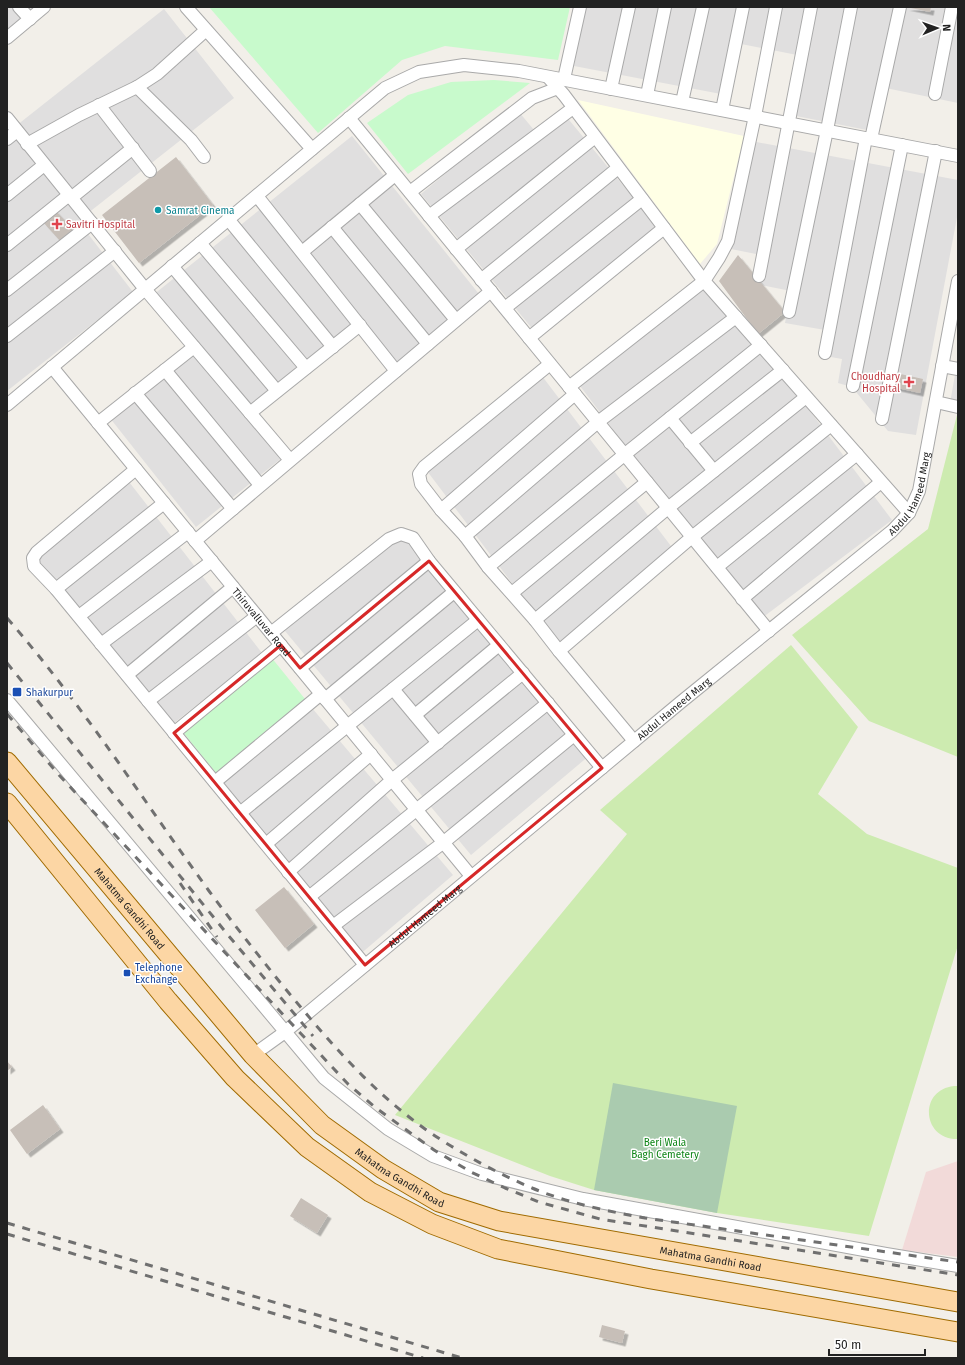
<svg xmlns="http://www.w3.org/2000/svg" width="965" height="1365" font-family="'Fira Sans',sans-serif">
  <defs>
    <filter id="shadow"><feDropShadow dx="3.5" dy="3.5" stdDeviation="0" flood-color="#0004"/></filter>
  </defs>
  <rect width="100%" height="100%" fill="#f2efe9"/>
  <path fill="#e0dfdf" d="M7,7h29l-29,25z
    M586,7h372v96l-77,-16 -9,44 -81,-16 11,-59 -71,-14 -10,52 -147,-28z
    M164,9l70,89 -156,123 55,71 -126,99v-258z
    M519,112l20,24 26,-21 94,114 -124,103 -114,-138z
    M352,136l131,163 -88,71 -33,-43 -111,89 32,41 -87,70 -90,-114 86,-69 -39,-49z
    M746,140l212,40v32l-42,223 -28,-4 -36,-44 -14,-4 4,-24 -22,-4 5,-25 -40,-7 6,-32 -35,-7 5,-29 -35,-7z
    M708,276l184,244 -134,101 -184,-243z
    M958,358v47l-8,-2z
    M539,372l138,182 -119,90 -137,-181z
    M126,478l136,175 -98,78 -137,-175z
    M404,530l186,225 -119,100 -186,-224z
    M312,708l141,167 -95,81 -141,-168z"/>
  <path fill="#f2dad9" d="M958,1161v96l-56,-7 24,-78z"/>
  <path fill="#ffffe5" d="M578,100l166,36 -27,108 -17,20z"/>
  <path fill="#cdebb0" d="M958,411v346l-89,-36 -77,-86 136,-106z
    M791,645l67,82 -40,67 49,40 91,34v77l-89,291 -152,-23 -123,-23 -44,-14 -155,-61 232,-281 -27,-24z
    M954,1086h4v53c-36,1 -40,-49 -4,-53z"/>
  <path fill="#aacbaf" d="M613,1083l124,23 -20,107 -123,-23z"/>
  <path fill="#c8facc" d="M209,7h361l-12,53 -113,-14 -43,14 -84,73z
    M494,80l36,3 -122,91 -41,-51 41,-28 43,-13z
    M271,657l34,42 -89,74 -34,-42z"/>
  <path fill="#c7bfb8" filter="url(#shadow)" d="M906,7h25l-1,5z
    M176,157l37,48 -74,58 -37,-48z
    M55,210l20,22 -13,11 -19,-21z
    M738,255l47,57 -27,22 -39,-53z
    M896,373l27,6 -3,14 -27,-6z
    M284,887l30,37 -29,24 -30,-38z
    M7,1061l5,6 -5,4z
    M43,1105l17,24 -33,25 -17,-24z
    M301,1198l27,17 -11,18 -27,-17z
    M602,1325l23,6 -3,12 -23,-6z"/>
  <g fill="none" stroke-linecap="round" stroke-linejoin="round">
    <g stroke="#a9a9a9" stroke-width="14">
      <g id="minor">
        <path d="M19,7l11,12"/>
        <path d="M186,7l126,142"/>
        <path d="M7,38l37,-31"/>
        <path d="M548,77l16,18 140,186 205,232"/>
        <path d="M564,79l16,-72"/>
        <path d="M137,87l54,53 13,17"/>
        <path d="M611,89l18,-82"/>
        <path d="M935,94l17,-87"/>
        <path d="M647,95l18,-88"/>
        <path d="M682,102l21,-95"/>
        <path d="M99,105l51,66"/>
        <path d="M722,110l21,-103"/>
        <path d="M7,118l138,171 145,171"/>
        <path d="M349,118l420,513"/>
        <path d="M7,139l10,-8"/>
        <path d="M871,139l29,-132"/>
        <path d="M27,144l52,-29 58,-28 20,-13 49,-44"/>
        <path d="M410,192l122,-94 26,-10"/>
        <path d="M7,195l37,-30"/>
        <path d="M257,196l139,175"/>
        <path d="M71,198l62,-50"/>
        <path d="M360,204l96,116"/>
        <path d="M429,216l144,-108"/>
        <path d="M228,219l105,128"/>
        <path d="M332,227l96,117"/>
        <path d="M200,243l106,125"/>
        <path d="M7,245l62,-50"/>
        <path d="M456,249l139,-112"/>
        <path d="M302,252l93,-77"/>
        <path d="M172,266l105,125"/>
        <path d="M759,276l52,-269"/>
        <path d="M481,280l137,-112"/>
        <path d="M7,290l85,-67"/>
        <path d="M505,308l137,-109"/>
        <path d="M789,312l38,-182 24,-123"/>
        <path d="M7,336l108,-85"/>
        <path d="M529,338l135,-110"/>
        <path d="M825,353l41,-215"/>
        <path d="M550,364l-126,103 -5,7 2,10 20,26 24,26 23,31 47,53 24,31 75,90"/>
        <path d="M942,366l16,3"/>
        <path id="s1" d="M52,367l419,509"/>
        <path d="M165,370l95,115"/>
        <path d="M853,386l49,-241"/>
        <path d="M569,387l135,-106 15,-23 9,-17 27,-125 21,-109"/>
        <path d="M135,393l98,116"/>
        <path d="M936,402l22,5"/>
        <path d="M7,405l378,-317 34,-16 45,-7 55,6 439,85"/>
        <path d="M250,413l110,-88"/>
        <path d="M670,418l44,53"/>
        <path d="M882,419l54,-268"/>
        <path d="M98,423l96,-76"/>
        <path d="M690,443l93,-73"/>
        <path d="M136,469l-99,83 -4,6 1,8 22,23 309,376"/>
        <path d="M441,510l134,-116"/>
        <path d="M465,536l133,-114 138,-105"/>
        <path d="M195,541l296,-250"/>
        <path d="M488,567l136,-112 137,-110"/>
        <path d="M717,567l140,-113"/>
        <path d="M56,589l108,-86"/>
        <path d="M512,593l135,-111"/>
        <path d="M742,599l139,-117"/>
        <path d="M79,616l109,-84"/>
        <path d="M535,620l133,-112 138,-111"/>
        <path d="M271,633l118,-94 12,-5 12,4 16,23 173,207"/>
        <path d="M101,644l111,-83"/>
        <path d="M559,651l133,-114 139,-112"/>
        <path d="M300,668l129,-107"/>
        <path d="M127,675l106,-88"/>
        <path d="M393,689l45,54"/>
        <path d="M325,699l129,-107"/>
        <path d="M7,700l317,378 64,51 45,27 49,18 101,25 303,55 72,12"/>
        <path d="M148,701l109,-85"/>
        <path d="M415,715l84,-70"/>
        <path d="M174,733l107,-88"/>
        <path d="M215,782l106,-88"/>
        <path d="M240,813l238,-193"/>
        <path d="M266,844l105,-90"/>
        <path d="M288,872l104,-92 131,-107"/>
        <path d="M309,897l239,-194"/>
        <path d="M333,926l111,-84 130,-107"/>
        <path id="s2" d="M253,1055l32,-23 396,-330 211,-171 17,-18 10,-22 39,-210"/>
      </g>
    </g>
    <g stroke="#a06b00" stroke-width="21">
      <g id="primary">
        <path id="s3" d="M7,762l246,293 69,70 61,44 56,33 60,19 459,81"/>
        <path d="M7,803l161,198 67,77 72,69 63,45 62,32 66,25 153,30 307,53"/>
      </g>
    </g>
    <use href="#minor" stroke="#fff" stroke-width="12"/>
    <use href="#primary" stroke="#fcd6a4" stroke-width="19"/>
    <path stroke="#707070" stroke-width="3" stroke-dasharray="8 8" stroke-linecap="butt" d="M7,618c75,86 136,182 202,273 23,31 46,60 70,90 52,63 101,122 172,165 26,16 53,30 81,42 36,15 75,23 113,30l313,44
      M7,663l221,272 85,101
      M7,714l52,61 289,309 28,24 58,42 37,22 34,16 34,14 61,17 358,56
      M180,883l37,54
      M7,1223l455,135
      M7,1234l416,124"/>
  </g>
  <path fill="none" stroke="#d62828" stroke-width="3" stroke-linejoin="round" d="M429,561l173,207 -237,197 -191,-232 107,-88 19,23z"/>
  <circle fill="#0f9aa8" stroke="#fff" stroke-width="1.5" cx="158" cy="210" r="4"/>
  <g fill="#e0444e" stroke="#fff" stroke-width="1.5">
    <path d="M55 218h4v4h4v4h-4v4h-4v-4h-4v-4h4z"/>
    <path d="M907 376h4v4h4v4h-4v4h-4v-4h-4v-4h4z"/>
  </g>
  <g fill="#1a4fb4" stroke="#fff" stroke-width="1.5">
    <rect x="12" y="687" width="10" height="10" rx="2"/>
    <rect x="123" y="969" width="8" height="8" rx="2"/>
  </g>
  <g text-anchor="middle" stroke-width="3" stroke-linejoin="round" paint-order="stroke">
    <g font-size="10" fill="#0d838f" stroke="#fff" text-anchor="start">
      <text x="166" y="214">Samrat Cinema</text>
    </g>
    <g font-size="10" fill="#be3a42" stroke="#fff" text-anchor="start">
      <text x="66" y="228">Savitri Hospital</text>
      <text x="900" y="380" text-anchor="end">Choudhary<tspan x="900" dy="12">Hospital</tspan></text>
    </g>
    <g font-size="10" fill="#222" stroke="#fff">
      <text dy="4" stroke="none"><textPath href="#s2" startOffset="869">Abdul Hameed Marg</textPath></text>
      <text dy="4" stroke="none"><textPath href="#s1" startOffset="330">Thiruvalluvar Road</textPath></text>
      <text dy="4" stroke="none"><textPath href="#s2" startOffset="545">Abdul Hameed Marg</textPath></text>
      <text dy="4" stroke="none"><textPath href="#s3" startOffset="191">Mahatma Gandhi Road</textPath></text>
      <text dy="4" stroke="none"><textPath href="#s2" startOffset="221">Abdul Hameed Marg</textPath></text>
      <text dy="4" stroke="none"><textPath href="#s3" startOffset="575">Mahatma Gandhi Road</textPath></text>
      <text dy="4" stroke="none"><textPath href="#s3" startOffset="899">Mahatma Gandhi Road</textPath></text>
    </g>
    <g font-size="10" fill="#164399" stroke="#fff" text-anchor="start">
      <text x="26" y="696">Shakurpur</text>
      <text x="135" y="971">Telephone<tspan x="135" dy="12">Exchange</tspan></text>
    </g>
    <g font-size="10" fill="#0c8416" stroke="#fff">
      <text x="665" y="1146">Beri Wala<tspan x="665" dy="12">Bagh Cemetery</tspan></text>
    </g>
  </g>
  <rect width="965" height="1365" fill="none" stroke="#222222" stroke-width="16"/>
  <g transform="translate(937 28) rotate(88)" stroke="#ffffff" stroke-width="3" paint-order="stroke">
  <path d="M0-3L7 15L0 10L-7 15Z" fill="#222222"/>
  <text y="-6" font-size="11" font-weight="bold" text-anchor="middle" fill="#222222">N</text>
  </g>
  <path d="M829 1349v6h96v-6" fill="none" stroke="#222222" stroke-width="2"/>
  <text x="835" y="1349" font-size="12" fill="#222222" stroke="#ffffff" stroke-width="3" paint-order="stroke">50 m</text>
</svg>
